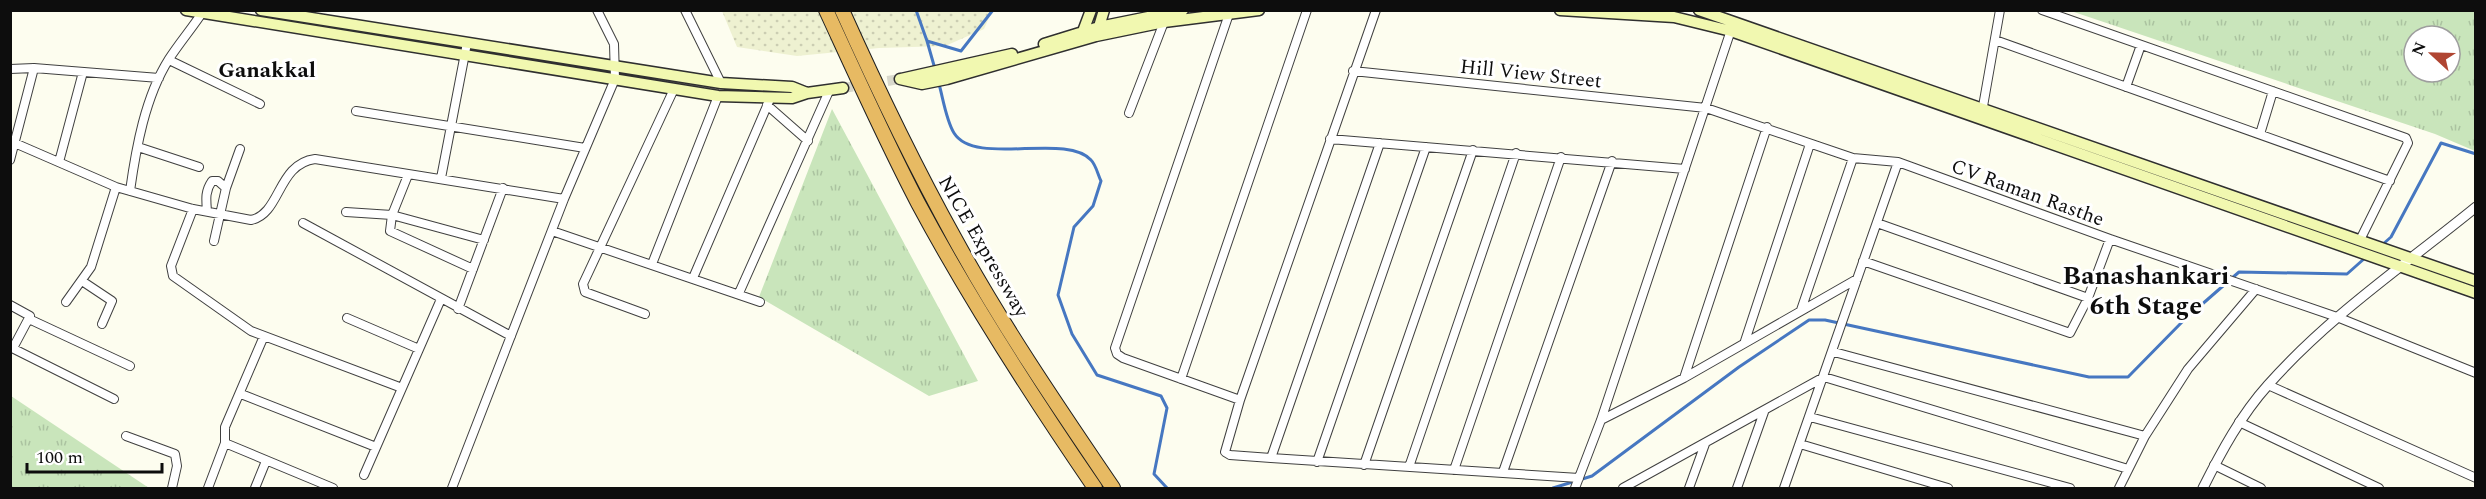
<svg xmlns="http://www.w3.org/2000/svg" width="2486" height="499" font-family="Spectral,serif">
  <defs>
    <pattern id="farmland-dots" width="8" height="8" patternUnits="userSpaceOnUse" patternTransform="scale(1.5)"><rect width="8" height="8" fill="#eef1d1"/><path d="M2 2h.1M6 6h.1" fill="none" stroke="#cbcdb2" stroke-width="1.8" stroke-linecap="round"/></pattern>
    <pattern id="grass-tufts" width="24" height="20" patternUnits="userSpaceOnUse" patternTransform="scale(1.5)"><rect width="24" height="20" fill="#c9e5bb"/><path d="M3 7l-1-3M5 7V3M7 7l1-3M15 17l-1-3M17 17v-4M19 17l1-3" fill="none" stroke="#abc3a0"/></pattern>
  </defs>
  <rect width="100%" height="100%" fill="#fdfdef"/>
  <path fill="url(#farmland-dots)" d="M722,11h270l-8,18 -39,17 -66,2 -82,8 -60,-9z"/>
  <path fill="url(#grass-tufts)" fill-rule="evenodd" d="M2071,11h404v140l-40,-17zM2414,36h36v36h-36z
    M832,109l146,272 -49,15 -170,-99z
    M11,396l138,92h-138z"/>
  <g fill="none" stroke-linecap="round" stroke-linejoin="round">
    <path stroke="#4677c1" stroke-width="3" d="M916,10l11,31 34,10 32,-41
      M927,41l8,28
      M939,84c4,14 7,36 15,49 21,34 112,-1 137,27 5,5 7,15 10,21l-8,25 -19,21 -16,68 14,39 25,41 64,21 6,12 -13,66 13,14
      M2382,245l9,-8 50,-94 35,11
      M1553,488l39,-12 147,-109 70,-47h16l264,57h39l56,-57 55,-48 108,2 18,-16"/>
    <path stroke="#d9d9cd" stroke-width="10" stroke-dasharray="10 5" stroke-linecap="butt" d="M843,88l57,-9"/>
    <g stroke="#404040" stroke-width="10">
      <path id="minor" d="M685,10l36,73
        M1376,10l-136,390 -15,52 5,3 41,3 308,20
        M2042,10l364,128 2,5 -48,97
        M1229,14l-114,334 2,6 6,4 117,42
        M1995,40l395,141
        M169,60l91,44
        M10,69l24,-1 125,10
        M1353,71l353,37 147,50 45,4 212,77 227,78 139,56
        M2126,87l15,-42
        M767,105l41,36
        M356,111l229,37
        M1982,112l18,-102
        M1129,113l35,-91
        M2260,134l13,-43
        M1330,139l355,30
        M10,141l106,46 77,22 58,11c30,-6 26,-56 64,-61l249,40
        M138,147l61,20
        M10,160l24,-92
        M59,162l24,-90
        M408,175l-16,40 -2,16 83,38
        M441,178l26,-135
        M130,191c6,-43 15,-94 39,-132 11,-17 24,-32 35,-49
        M193,209l-22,57 2,10 78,55 151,57
        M207,211c-1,-12 -2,-20 5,-30h6l8,7 14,-39
        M346,212l46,3 92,25
        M303,223l208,113
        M1877,223l211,75
        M552,231l208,71
        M214,241l12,-53
        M1863,261l207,72 18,-35 22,-59
        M652,264l66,-168
        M693,278l77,-179
        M82,281l30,20 -10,23
        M739,293l90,-202
        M66,302l25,-35 25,-80
        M10,305l20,11 -17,32
        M458,309l45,-121
        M1801,310l52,-152
        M645,314l-60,-22 -2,-8 91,-195
        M347,318l72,31
        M29,319l101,47
        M264,336l-39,91v16l108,45
        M1745,341l65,-197
        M10,347l104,52
        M1834,352l311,84
        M1684,378l83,-251
        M1181,379l126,-369
        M2268,385l208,93
        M241,394l135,53
        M1810,417l260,71
        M1601,420l83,-42 173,-99
        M2239,422l140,66
        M126,436l49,18 2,12 -5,22
        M1800,444l148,44
        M1271,458l109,-315
        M1317,462l109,-315
        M1364,465l109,-315
        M2214,465l47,23
        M1409,467l107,-314
        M1454,470l107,-313
        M1503,472l109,-311
        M364,475l77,-176
        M208,488l17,-45
        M255,488l11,-27
        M452,488l112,-289 51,-120 -1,-35 -17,-34
        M1575,488l26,-68 131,-393
        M1623,488l201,-111 304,92
        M1689,488l16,-44
        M1737,488l27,-76
        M1784,488l114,-326
        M2119,488l26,-52 43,-67 68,-80"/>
    </g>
    <g stroke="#404040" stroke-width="11">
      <path id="tertiary" d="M2203,488c18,-36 38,-73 65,-103 61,-69 138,-121 208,-178"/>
    </g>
    <g stroke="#2f2f2f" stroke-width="13">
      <path id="secondary" d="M186,10l532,86 74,2 15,-5 36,-5
        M261,10l460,73 71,4 15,6
        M1560,10l114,7 57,14 745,262
        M1699,10l777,271
        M1098,30l6,-20
        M1082,34l9,-24
        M1044,44l55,-17 84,-17
        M900,79l22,5 25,-5 149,-43 68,-14 95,-12
        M901,79l111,-25"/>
    </g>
    <g stroke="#1e1e1e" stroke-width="16">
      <path id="motorway" d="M826,10c30,65 59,130 92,193 53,99 114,193 177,285
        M842,10c35,78 72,155 113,229 47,86 103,168 158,249"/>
    </g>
    <use href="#minor" stroke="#fff" stroke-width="8"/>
    <use href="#tertiary" stroke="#fff" stroke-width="9"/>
    <use href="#secondary" stroke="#f1f8b0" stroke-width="10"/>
    <use href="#motorway" stroke="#e7ba63" stroke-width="14"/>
  </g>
  <g text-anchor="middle" stroke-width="6" stroke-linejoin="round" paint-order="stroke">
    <g font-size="20" fill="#0d0d0d" stroke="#fff">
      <text transform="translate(1531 73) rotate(6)" y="7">Hill View Street</text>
      <text transform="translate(2028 192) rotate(20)" y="7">CV Raman Rasthe</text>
      <text transform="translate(984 246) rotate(60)" y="7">NICE Expressway</text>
    </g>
    <g font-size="22" font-weight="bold" fill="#0d0d0d" stroke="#fff">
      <text x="267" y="77">Ganakkal</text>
    </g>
    <g font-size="26" font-weight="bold" fill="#0d0d0d" stroke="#fff">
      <text x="2146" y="284">Banashankari<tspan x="2146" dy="30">6th Stage</tspan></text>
    </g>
  </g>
  <rect width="2486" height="499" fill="none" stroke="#0d0d0d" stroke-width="24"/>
  <g transform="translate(2432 54) rotate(292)"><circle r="28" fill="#ffffff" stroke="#9e9e9e" stroke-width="1.5"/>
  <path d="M0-4.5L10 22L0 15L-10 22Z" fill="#b04532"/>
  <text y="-9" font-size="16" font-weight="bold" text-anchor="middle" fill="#0d0d0d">N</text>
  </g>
  <path d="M27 463v9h135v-9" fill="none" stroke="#0d0d0d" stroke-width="3"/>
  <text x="36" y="463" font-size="18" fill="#0d0d0d" stroke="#ffffff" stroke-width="4.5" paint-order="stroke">100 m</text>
</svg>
